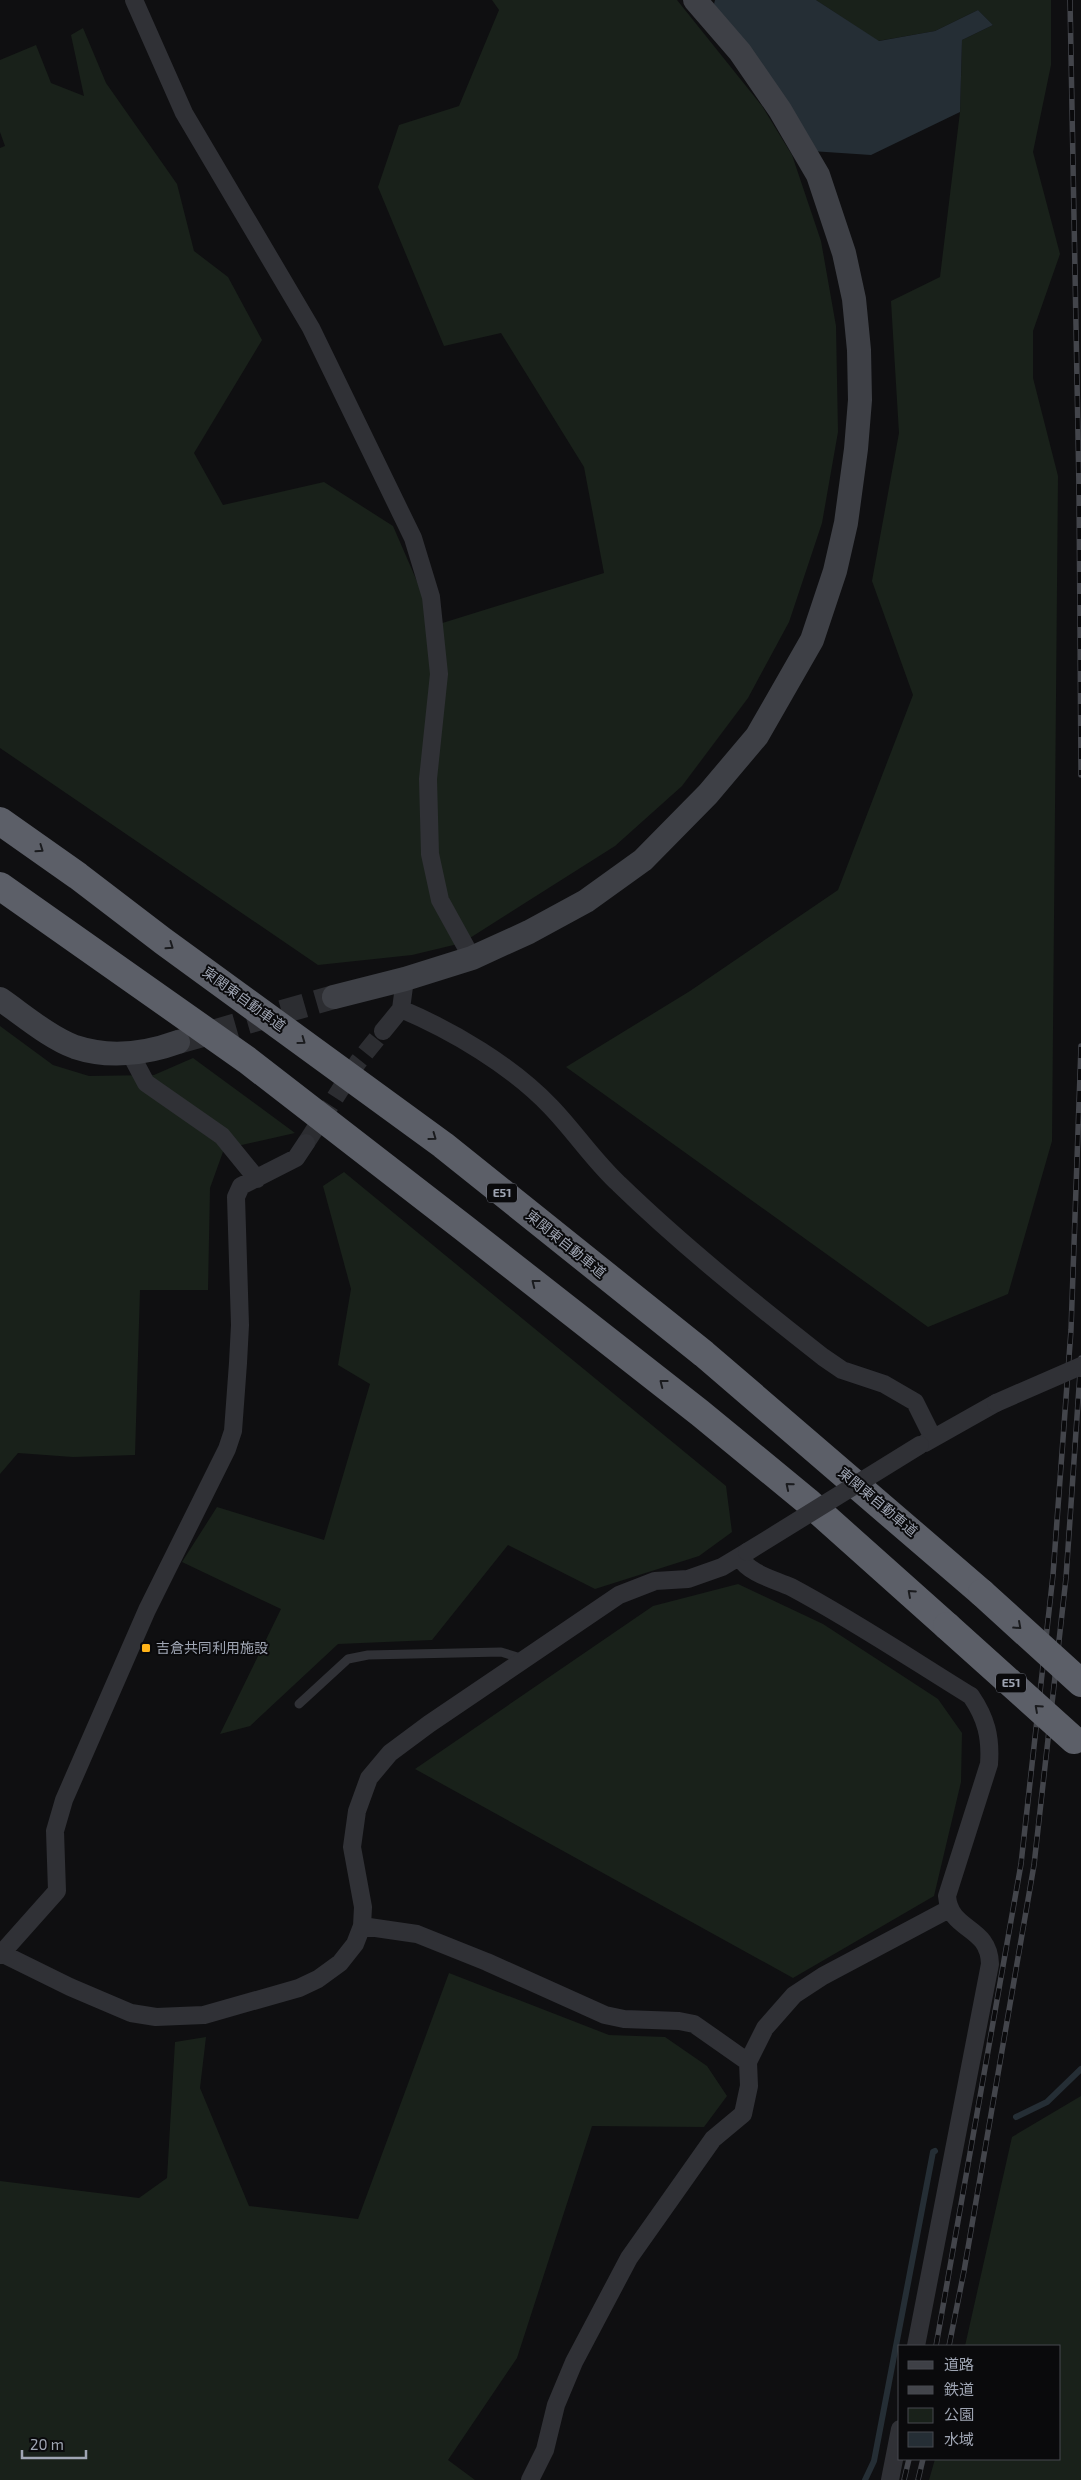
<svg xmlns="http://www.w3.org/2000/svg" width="1081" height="2480" font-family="'Exo 2','Noto Sans JP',sans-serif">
  <rect width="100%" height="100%" fill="#0f0f11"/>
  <path fill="#19211a" d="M492,0h185l85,106 30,49 29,86 15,85 2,106 -16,91 -33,99 -41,76 -66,88 -67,60 -153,97 -50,12 -94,10 -318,-217v-600l5,-2 -5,-14v-72l36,-15 15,38 33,13 -13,-61 12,-7 23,55 71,101 17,67 34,26 34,63 -68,113 29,52 101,-23 69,44 43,99 168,-52 -20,-106 -83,-134 -57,13 -66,-159 21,-62 60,-19 40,-96z
    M816,0h235v65l-18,87 27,102 -27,77v47l25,98 -6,665 -44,153 -80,33 -362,-260 124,-76 148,-101 75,-195 -41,-114 27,-148 -8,-132 49,-24 20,-165 2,-72 31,-15 -15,-15 -43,21 -57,10z
    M0,1026l53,39 36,11 65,-1 39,-17 102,75 -71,16 -14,39 -2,102h-68l-5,165 -62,2 -55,-4 -18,21z
    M344,1172l382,314 6,46 -33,24 -104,33 -87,-44 -76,95 -94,4 -88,82 -30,8 61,-125 -99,-47 35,-55 107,33 46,-156 -32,-19 13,-76 -28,-103z
    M738,1584l85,40 115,75 24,34 -1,49 -27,114 -141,82 -378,-209 238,-163z
    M449,1973l160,62 56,2 42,29 20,30 -23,31 -112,-1 -75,232 -69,102 27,20h-475v-299l139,17 28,-20 8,-136 31,-5 -6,51 49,118 109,13z
    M1081,2096v384h-152l6,-21h125v-113h-95l47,-209z"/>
  <path fill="#252e35" d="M715,0h101l63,41 56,-10 43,-21 15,15 -31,15 -2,72 -89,43 -60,-4 -97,-147z"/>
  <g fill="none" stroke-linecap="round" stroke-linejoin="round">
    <path stroke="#252e35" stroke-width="6" d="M1016,2117l31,-15 34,-33
      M865,2480l9,-19 59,-309 2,-1"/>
    <path stroke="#2c2d31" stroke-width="18" stroke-dasharray="18 9" stroke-linecap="butt" d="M306,1143l52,-81 25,-31"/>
    <path stroke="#2c2d31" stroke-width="24" stroke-dasharray="24 12" stroke-linecap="butt" d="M178,1042l156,-45"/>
    <path stroke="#303136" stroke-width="9" d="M299,1704l49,-45 20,-4 133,-3 23,7"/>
    <path stroke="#303136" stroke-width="18" d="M134,0l50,113 127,215 102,210 18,59 8,77 -11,105 2,75 10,46 32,58
      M401,1009c52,22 111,57 150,98 24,25 43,54 68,77 64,62 134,118 204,173l19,13 42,14 31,18 18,36
      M383,1031l18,-22 4,-30
      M130,1053l16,30 76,53 35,43
      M925,1443l71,-40
      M739,1557c11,17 34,22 52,30 62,33 120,72 180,109 15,22 20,41 18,68l-42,132c3,36 42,29 43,68l-74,382
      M362,1926l55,8 70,28 118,53 19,4 55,2 15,3 54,38
      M1,1953l69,34 61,26 25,4 48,-2 95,-27 19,-9 22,-16 15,-19 7,-18 1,-19 -11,-60 5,-36 12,-33 21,-25 39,-29 190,-129 36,-14 33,-2 34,-12 25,-15
      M0,1955l57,-64 -2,-60 9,-31 83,-190 80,-161 6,-18 5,-68 2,-38 -4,-128 5,-11 55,-28 10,-15
      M530,2480l15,-30 11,-45 18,-43 55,-104 84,-119 30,-25 6,-28 -1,-24 17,-34 29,-33 29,-19 126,-67
      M890,2480l10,-51"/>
    <path stroke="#3e4046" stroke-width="24" d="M334,997l71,-18 67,-21 57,-26 57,-31 57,-41 65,-66 49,-58 55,-96 23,-69 11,-48 10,-74 4,-49 -1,-50 -5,-51 -10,-46 -26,-78 -38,-65 -40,-58 -45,-52
      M0,999c22,15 50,39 75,48 33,11 70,7 103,-5"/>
    <path stroke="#5c5f68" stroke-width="28" d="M0,821l78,55 85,65 280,204 261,209 278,239
      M0,886l247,174 217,168 236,185 107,88 140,125"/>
    <g stroke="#43454b" stroke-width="5.5">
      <path id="rail" d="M1070,0l9,489 2,286
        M936,2346l85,-482 32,-289 18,-245 10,-284
        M949,2346l15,-75 70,-406 32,-287 15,-220
        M904,2480l5,-21
        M918,2480l5,-21"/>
    </g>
    <use href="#rail" stroke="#0a0a0c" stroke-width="4" stroke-dasharray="11" stroke-linecap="butt"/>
    <path stroke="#303136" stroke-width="18" d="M996,1403l85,-37
      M747,1552l173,-107"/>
    <path stroke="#5c5f68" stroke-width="28" d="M982,1593l99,90
      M947,1626l127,114"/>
  </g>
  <defs><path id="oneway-chevron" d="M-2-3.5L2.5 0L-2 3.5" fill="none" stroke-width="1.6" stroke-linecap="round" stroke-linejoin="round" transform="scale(1.25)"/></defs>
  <g stroke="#1a1b1e">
    <use href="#oneway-chevron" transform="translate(40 849) rotate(35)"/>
    <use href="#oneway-chevron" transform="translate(170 946) rotate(35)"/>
    <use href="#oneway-chevron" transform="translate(302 1041) rotate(36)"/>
    <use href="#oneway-chevron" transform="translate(433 1137) rotate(36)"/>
    <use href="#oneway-chevron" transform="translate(535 1283) rotate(-142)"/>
    <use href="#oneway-chevron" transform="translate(663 1383) rotate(-142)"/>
    <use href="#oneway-chevron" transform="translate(789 1486) rotate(-140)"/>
    <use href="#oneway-chevron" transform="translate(911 1593) rotate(-138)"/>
    <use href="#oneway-chevron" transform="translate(1018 1626) rotate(42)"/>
    <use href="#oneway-chevron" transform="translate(1038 1708) rotate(-138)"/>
  </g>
  <rect fill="#ffb319" stroke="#0a0a0c" stroke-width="2" x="141" y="1643" width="10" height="10" rx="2.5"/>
  <g text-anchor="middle" stroke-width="4" stroke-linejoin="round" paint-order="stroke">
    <g fill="#0a0a0c" stroke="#727681" stroke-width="1">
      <rect x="487" y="1183.5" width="30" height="19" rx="4"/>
      <rect x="996" y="1673.5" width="30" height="19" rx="4"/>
    </g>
    <g font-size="12" font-weight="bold" fill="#9fa5b3">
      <text x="502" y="1197">E51</text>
      <text x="1011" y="1687">E51</text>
    </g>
    <g font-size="14" fill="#9fa5b3" stroke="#0a0a0c">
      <text transform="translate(244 999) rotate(36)" y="5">東関東自動車道</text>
      <text transform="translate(566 1244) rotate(39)" y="5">東関東自動車道</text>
      <text transform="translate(878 1502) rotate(40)" y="5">東関東自動車道</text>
    </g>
    <g font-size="14" fill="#9fa5b3" stroke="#0a0a0c" text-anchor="start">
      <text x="156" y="1653">吉倉共同利用施設</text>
    </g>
  </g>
  <rect x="898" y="2345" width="162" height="115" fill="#0a0a0c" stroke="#46484f"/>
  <rect x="908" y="2361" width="25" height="8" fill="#3e4046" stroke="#46484f"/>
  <text x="944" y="2370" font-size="15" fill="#9fa5b3">道路</text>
  <rect x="908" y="2386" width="25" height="8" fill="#43454b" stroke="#46484f"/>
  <text x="944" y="2395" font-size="15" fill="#9fa5b3">鉄道</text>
  <rect x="908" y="2408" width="25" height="15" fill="#19211a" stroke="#46484f"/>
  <text x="944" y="2420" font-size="15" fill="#9fa5b3">公園</text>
  <rect x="908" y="2432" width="25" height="15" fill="#252e35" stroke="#46484f"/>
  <text x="944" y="2445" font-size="15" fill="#9fa5b3">水域</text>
  <path d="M22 2450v8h64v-8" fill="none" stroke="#9fa5b3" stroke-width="2.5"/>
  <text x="30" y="2450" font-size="15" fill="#9fa5b3" stroke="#0a0a0c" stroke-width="4" paint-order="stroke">20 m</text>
</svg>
